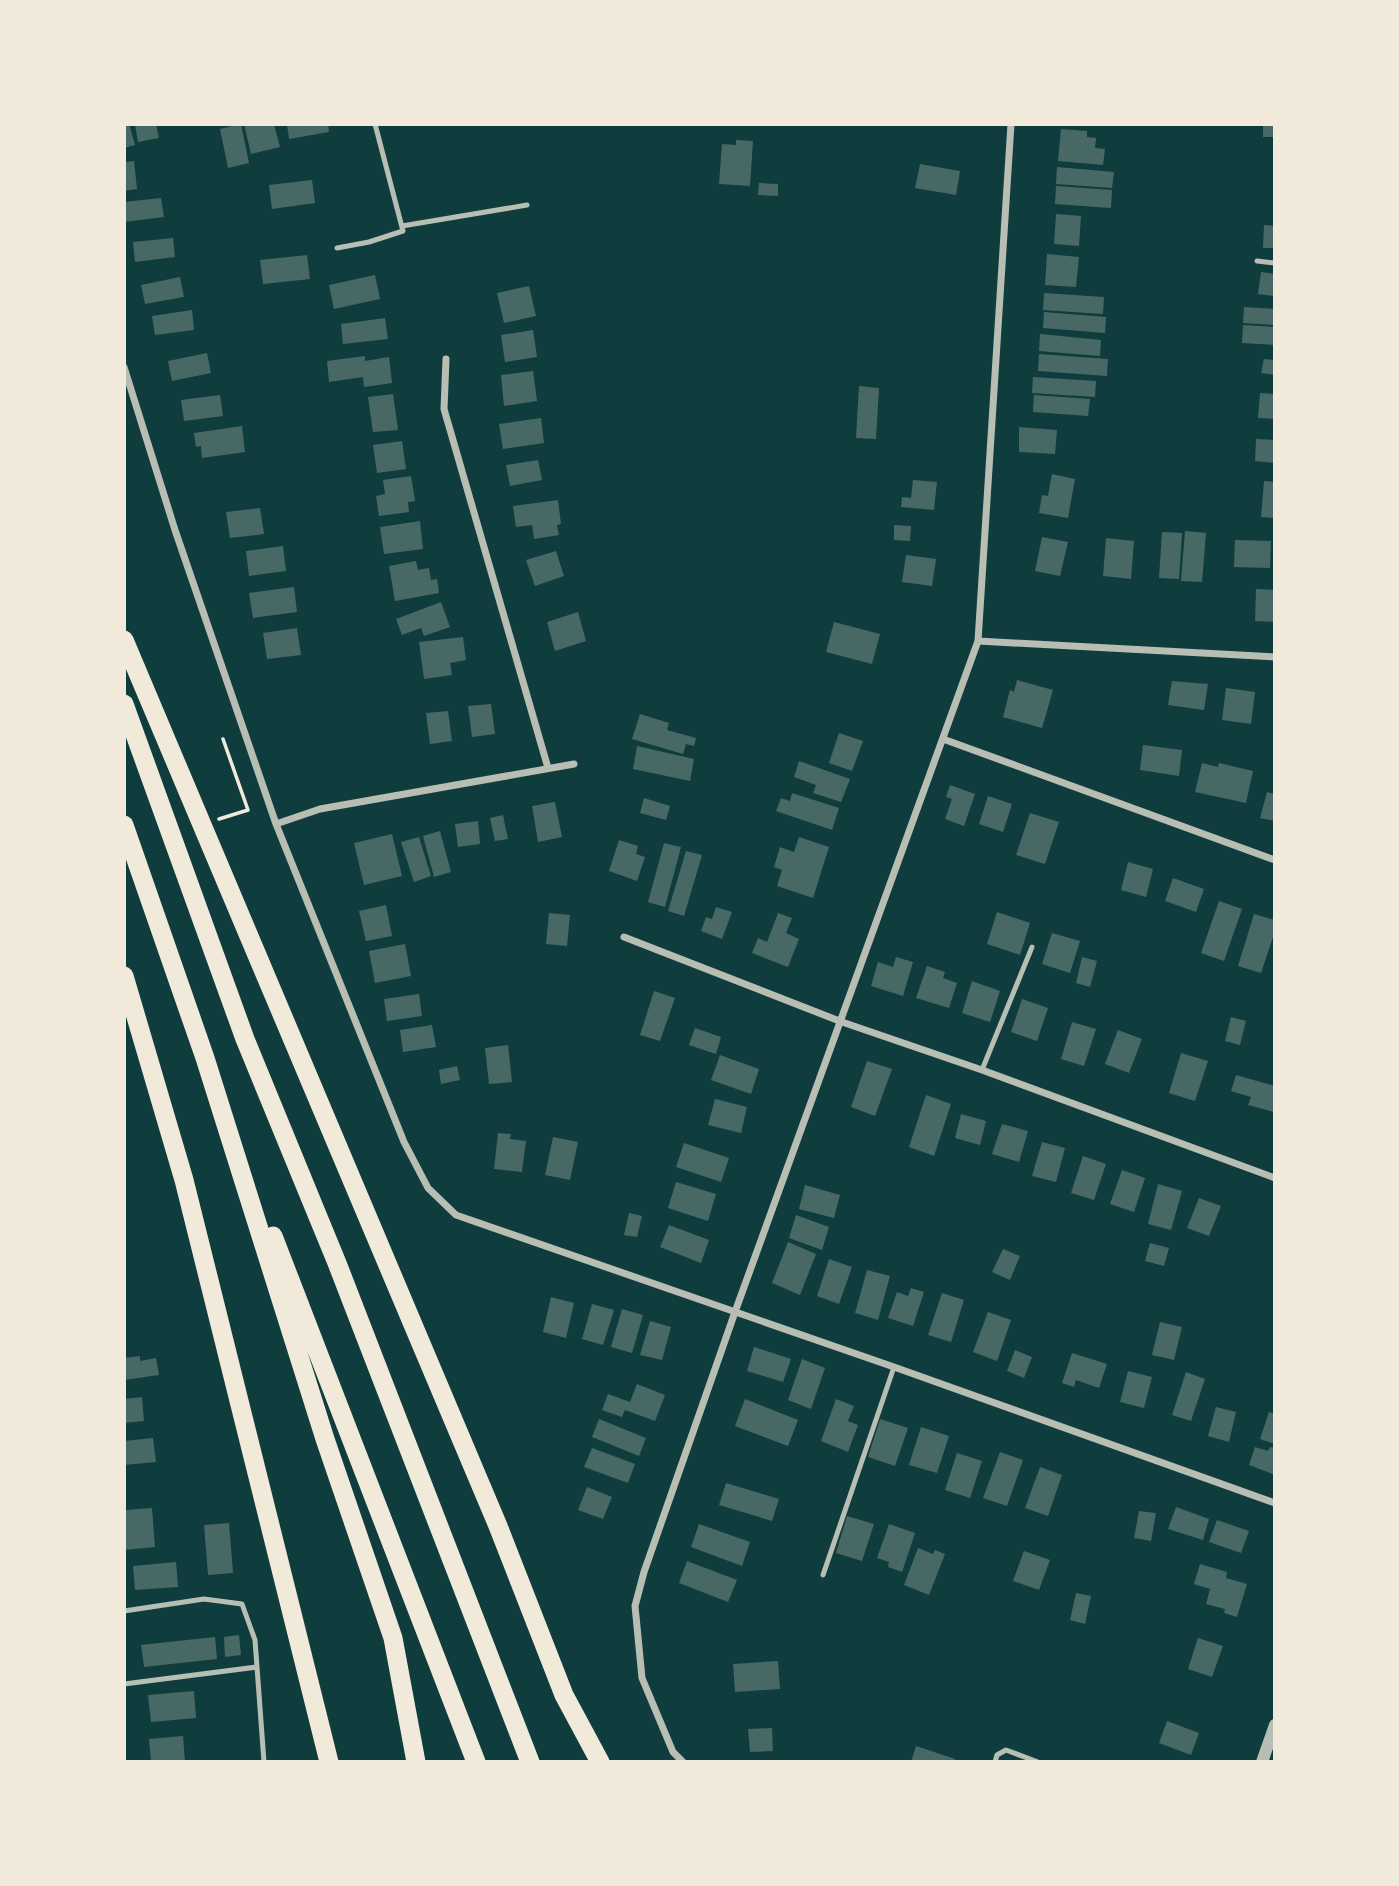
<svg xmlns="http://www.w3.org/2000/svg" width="1399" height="1886" font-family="'Libre Baskerville',serif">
  <rect width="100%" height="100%" fill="#0f3d3e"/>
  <path fill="#486865" d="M124,124h5l6,21 -11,3z
    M135,124h21l3,14 -21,4z
    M241,124l8,39 -21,5 -8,-39z
    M244,124h30l6,23 -29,7z
    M287,124h41l1,8 -40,7z
    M1263,124h12v13h-12z
    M1061,129l26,2v6l9,1 -1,10 10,1 -2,16 -45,-4z
    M736,140l17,1 -3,45 -31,-2 3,-40 14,1z
    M134,161l3,28 -13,2v-29z
    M920,164l40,7 -4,24 -41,-7z
    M1057,167l57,5 -2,16 -56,-4z
    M312,180l3,23 -43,6 -3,-24z
    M759,183l19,1v12l-20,-1z
    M1056,186l56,4 -1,18 -56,-4z
    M161,198l3,19 -40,5v-20z
    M1056,214l25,2 -2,30 -25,-2z
    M1264,225l11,1v22h-12z
    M173,238l2,19 -40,5 -2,-20z
    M1047,254l32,3 -3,30 -31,-2z
    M307,255l3,24 -47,5 -3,-24z
    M1261,272l14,2v22l-17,-2z
    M375,275l5,24 -46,10 -5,-24z
    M180,277l4,20 -39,7 -4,-19z
    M529,286l7,30 -32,7 -7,-30z
    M1044,293l60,4 -1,17 -60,-4z
    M1244,307l31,2v16l-32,-2z
    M192,310l2,20 -39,5 -3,-19z
    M1044,312l62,5 -1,16 -62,-5z
    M385,318l3,21 -45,5 -2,-20z
    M1243,325l32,2v18l-33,-2z
    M533,330l4,27 -32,5 -4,-27z
    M1040,334l61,6 -1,16 -61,-5z
    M207,353l4,20 -39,8 -4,-20z
    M1039,354l69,5 -1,17 -69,-5z
    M365,356v5l24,-4 3,26 -28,4 -1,-10 -34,5 -2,-21z
    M1264,359l11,1v15l-14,-2z
    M533,371l4,30 -33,5 -3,-31z
    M1033,377l63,4 -1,16 -63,-4z
    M859,386l20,2 -3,51 -20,-1z
    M1260,393l15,1v25l-17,-1z
    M393,394l5,36 -25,2 -5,-35z
    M220,395l3,21 -39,5 -3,-21z
    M1034,395l56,4 -2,17 -55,-4z
    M541,418l3,25 -41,6 -4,-25z
    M242,426l3,26 -43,6 -1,-12 -5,1 -2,-14z
    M1019,427l38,3 -2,24 -36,-2z
    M1256,439l19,1v23l-20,-2z
    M402,441l4,28 -29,4 -4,-28z
    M538,460l4,20 -32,6 -4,-21z
    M1052,474l23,5 -7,39 -29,-5 3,-18 6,1z
    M411,476l4,25 -7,1 1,10 -30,4 -3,-20 9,-2 -2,-14z
    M913,480l24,2 -3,28 -33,-3 1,-10 9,1z
    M1264,481l11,1v36l-14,-1z
    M558,500l3,24 -4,1 2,10 -25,4 -2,-14 -16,2 -3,-21z
    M260,508l4,26 -34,4 -4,-26z
    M420,521l3,28 -39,5 -4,-27z
    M894,525l17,1 -1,15 -16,-1z
    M1185,531l21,2 -4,49 -21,-1z
    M1162,532l20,1 -3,46 -20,-1z
    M1042,537l26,5 -8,34 -25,-5z
    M1106,538l28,3 -3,38 -28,-3z
    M1235,540l36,1 -1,27 -36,-1z
    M283,546l3,25 -37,5 -3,-25z
    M556,551l8,25 -29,10 -9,-26z
    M906,555l30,4 -4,27 -30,-4z
    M416,561l2,9 11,-2 2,12 6,-1 2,14 -44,8 -6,-35z
    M294,587l3,25 -44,6 -4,-25z
    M1256,589l19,1v32l-20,-1z
    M441,602l9,25 -26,9 -3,-8 -19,7 -6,-16z
    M578,612l8,29 -31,10 -8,-29z
    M834,622l46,12 -8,30 -46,-12z
    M297,628l4,27 -34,4 -4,-26z
    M463,637l3,23 -16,3 2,12 -28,4 -5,-37z
    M1017,680l36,10 -11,38 -39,-11 7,-27 4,2z
    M1172,681l36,3 -4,26 -36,-5z
    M1226,688l29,4 -4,32 -29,-4z
    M491,704l4,30 -23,3 -4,-31z
    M448,711l4,30 -22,3 -4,-31z
    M640,714l29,9 -2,7 29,8 -2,8 -8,-2 -3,10 -51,-15z
    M839,733l24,8 -11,30 -23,-8z
    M1143,745l39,5 -3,26 -39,-6z
    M637,746l57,13 -4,22 -57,-12z
    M799,761l51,18 -9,23 -28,-9 3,-8 -22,-8z
    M1202,763l16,4 1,-4 34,8 -7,32 -51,-11z
    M950,785l25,9 -11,32 -19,-7 7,-20 -6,-2z
    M1267,792l8,2v27l-15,-3z
    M792,793l47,15 -7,22 -56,-19 5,-13 9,3z
    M988,796l24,8 -9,28 -24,-8z
    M644,798l26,8 -4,14 -26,-7z
    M555,802l7,35 -24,5 -6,-36z
    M1030,813l29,9 -14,42 -29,-9z
    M503,815l5,24 -13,2 -5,-23z
    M478,821l2,23 -22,3 -3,-23z
    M440,831l11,41 -17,5 -11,-41z
    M392,834l10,42 -38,9 -10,-42z
    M419,837l12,39 -17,6 -13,-40z
    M799,837l30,10 -16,51 -36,-12 5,-16 -8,-3 6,-20 14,5z
    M619,840l19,6 -2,8 9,3 -8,24 -28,-10z
    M664,843l17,4 -16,60 -17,-5z
    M686,851l16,4 -18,61 -16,-5z
    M1128,862l25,7 -7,28 -25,-7z
    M1173,878l31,11 -8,23 -31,-11z
    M1219,901l23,8 -18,52 -23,-8z
    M386,905l6,31 -26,5 -7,-30z
    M716,907l16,5 -10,27 -21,-8 5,-14 6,2z
    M997,912l33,11 -10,32 -33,-11z
    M549,913l21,2 -3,31 -21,-2z
    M778,913l14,5 -6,15 13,6 -11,28 -36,-14 6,-15 9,4z
    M1254,914l21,6v11l-14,42 -23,-7z
    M1052,933l28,8 -10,32 -28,-9z
    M405,944l6,32 -36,7 -6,-32z
    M896,957l17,5 -10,34 -32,-10 7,-24 15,5z
    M1082,957l15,4 -7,26 -14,-4z
    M927,966l18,6 -2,6 14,5 -8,25 -33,-10z
    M972,981l28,10 -10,31 -28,-9z
    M654,991l21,7 -15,43 -20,-6z
    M419,994l3,22 -35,5 -3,-22z
    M1022,999l26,9 -11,33 -26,-9z
    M1231,1017l15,4 -6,24 -15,-4z
    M1072,1022l24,7 -12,37 -23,-7z
    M432,1025l4,22 -33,5 -3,-22z
    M695,1028l26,9 -5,17 -27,-9z
    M1118,1030l24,9 -13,34 -24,-9z
    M508,1045l4,37 -23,2 -4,-36z
    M1181,1053l27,8 -13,40 -26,-8z
    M720,1055l39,14 -8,25 -40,-14z
    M867,1061l25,8 -17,47 -24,-9z
    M457,1066l3,14 -19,4 -2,-14z
    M1236,1075l39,11 -1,26 -26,-7 3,-8 -20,-6z
    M926,1095l25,9 -17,52 -25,-9z
    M715,1099l32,8 -6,26 -33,-8z
    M961,1114l25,7 -6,24 -25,-7z
    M1002,1124l26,7 -9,31 -27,-8z
    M498,1133l13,1 -1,5 16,2 -4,31 -28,-3z
    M553,1137l25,5 -8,38 -25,-5z
    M1042,1142l23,6 -9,34 -24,-6z
    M684,1143l45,15 -8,24 -45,-15z
    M1083,1156l23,8 -12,36 -23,-7z
    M1122,1170l23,8 -11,34 -24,-8z
    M676,1182l40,12 -8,27 -40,-13z
    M1158,1184l24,7 -11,39 -23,-6z
    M805,1185l35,10 -6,23 -35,-9z
    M1199,1198l22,8 -12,30 -22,-8z
    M629,1213l13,3 -5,21 -13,-2z
    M796,1215l33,12 -7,23 -33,-12z
    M669,1225l40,15 -8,23 -41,-16z
    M788,1242l28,12 -16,41 -28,-12z
    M1150,1243l19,5 -5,18 -19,-5z
    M1003,1249l17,7 -10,24 -18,-8z
    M829,1259l23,8 -13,37 -22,-8z
    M867,1270l23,6 -12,44 -23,-7z
    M911,1288l13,4 -11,34 -25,-8 9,-26 11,4z
    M942,1293l22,7 -13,42 -23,-7z
    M551,1297l23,6 -8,35 -23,-6z
    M592,1304l22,6 -11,35 -21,-6z
    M622,1309l21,6 -11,38 -21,-6z
    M988,1312l23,8 -14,41 -24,-9z
    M650,1321l21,6 -9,33 -22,-5z
    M1160,1322l22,5 -8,33 -22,-5z
    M754,1347l37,12 -8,23 -36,-11z
    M1015,1350l17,7 -8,21 -17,-7z
    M1072,1353l35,11 -8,24 -23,-8 -2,7 -12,-4z
    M140,1356v5l16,-3 3,17 -35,5v-22z
    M802,1359l23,9 -14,41 -23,-9z
    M1128,1371l24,6 -8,31 -24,-6z
    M1186,1372l19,7 -14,42 -19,-6z
    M637,1384l28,11 -10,26 -30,-11 -3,7 -20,-7 6,-16 22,8z
    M142,1397l2,24 -20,2v-24z
    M745,1399l53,21 -10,26 -53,-20z
    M836,1399l18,7 -6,15 10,4 -10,27 -27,-11z
    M1216,1407l20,5 -7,30 -21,-6z
    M1269,1412l6,2v30l-15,-5z
    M599,1419l47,19 -7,18 -47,-19z
    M880,1419l28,9 -13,38 -27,-9z
    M921,1427l28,9 -12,37 -28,-8z
    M153,1438l3,24 -32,3v-24z
    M1255,1447l13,4 2,-4 5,1v27l-26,-10z
    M592,1448l43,16 -7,19 -44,-16z
    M1000,1452l23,8 -16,46 -24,-8z
    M957,1453l25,8 -12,37 -25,-8z
    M1040,1467l22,8 -14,41 -23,-8z
    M726,1483l53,16 -7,22 -53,-16z
    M587,1487l25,10 -9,22 -25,-9z
    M1176,1507l33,12 -6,21 -35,-11z
    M152,1508l3,39 -31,3 2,-40z
    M1139,1511l17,2 -5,28 -17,-3z
    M847,1516l27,8 -12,37 -26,-8z
    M1217,1520l32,11 -8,22 -32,-11z
    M229,1523l4,50 -25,2 -4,-50z
    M699,1524l51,18 -8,24 -51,-19z
    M889,1524l26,9 -13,39 -14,-5 1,-5 -12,-4z
    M918,1548l15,6 2,-4 10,4 -16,41 -25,-10z
    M1024,1551l26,9 -11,30 -26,-9z
    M687,1561l50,19 -9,22 -49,-19z
    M176,1562l2,25 -43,3 -2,-24z
    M1200,1564l27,8 -1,6 21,6 -10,33 -13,-4 1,-4 -19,-5 4,-15 -16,-5z
    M1076,1593l15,3 -6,28 -15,-4z
    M239,1635l2,20 -16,2 -1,-20z
    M215,1637l2,22 -73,8 -3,-22z
    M1198,1638l25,8 -11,31 -24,-8z
    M778,1661l2,28 -45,3 -2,-28z
    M194,1691l2,27 -45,4 -3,-27z
    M1167,1721l32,12 -8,22 -32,-12z
    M772,1728l1,23 -23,1 -2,-23z
    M183,1736l2,26h-34l-2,-23z
    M916,1746l39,13v3h-44z"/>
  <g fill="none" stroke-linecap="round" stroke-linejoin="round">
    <path stroke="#f1e9da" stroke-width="3.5" d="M219,819l29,-9 -25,-71"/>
    <path stroke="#b8beb3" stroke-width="5" d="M402,226l125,-21
      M337,248l32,-6 34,-11 -28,-107
      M1257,261l18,2
      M982,1070l50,-123
      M823,1575l71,-208
      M124,1611l80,-12 38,5 13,36 9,122
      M124,1684l133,-17
      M995,1762l2,-7 9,-5 32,12"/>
    <path stroke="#b8beb3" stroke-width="7" d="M446,359l-2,50 104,359
      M124,367l51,163 101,294 128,318 24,46 28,27 438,152 381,136
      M978,641l297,16
      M943,739l332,121
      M276,824l44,-15 254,-45
      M624,937l218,85 140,48 293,108
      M683,1762l-10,-10 -31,-74 -7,-72 9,-34 91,-260 243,-671 33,-517"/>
    <path stroke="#b8beb3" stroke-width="12" d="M1262,1762l13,-37"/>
    <path stroke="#f1e9da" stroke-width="19" d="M124,640l374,886 66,169 36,67
      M124,704l121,335 92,224 193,499
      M124,825l81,233 120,381 68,199 23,124
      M124,976l60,204 145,582
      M273,1236l203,526"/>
  </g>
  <rect width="1399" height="1886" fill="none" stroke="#f1e9da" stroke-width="252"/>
</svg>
